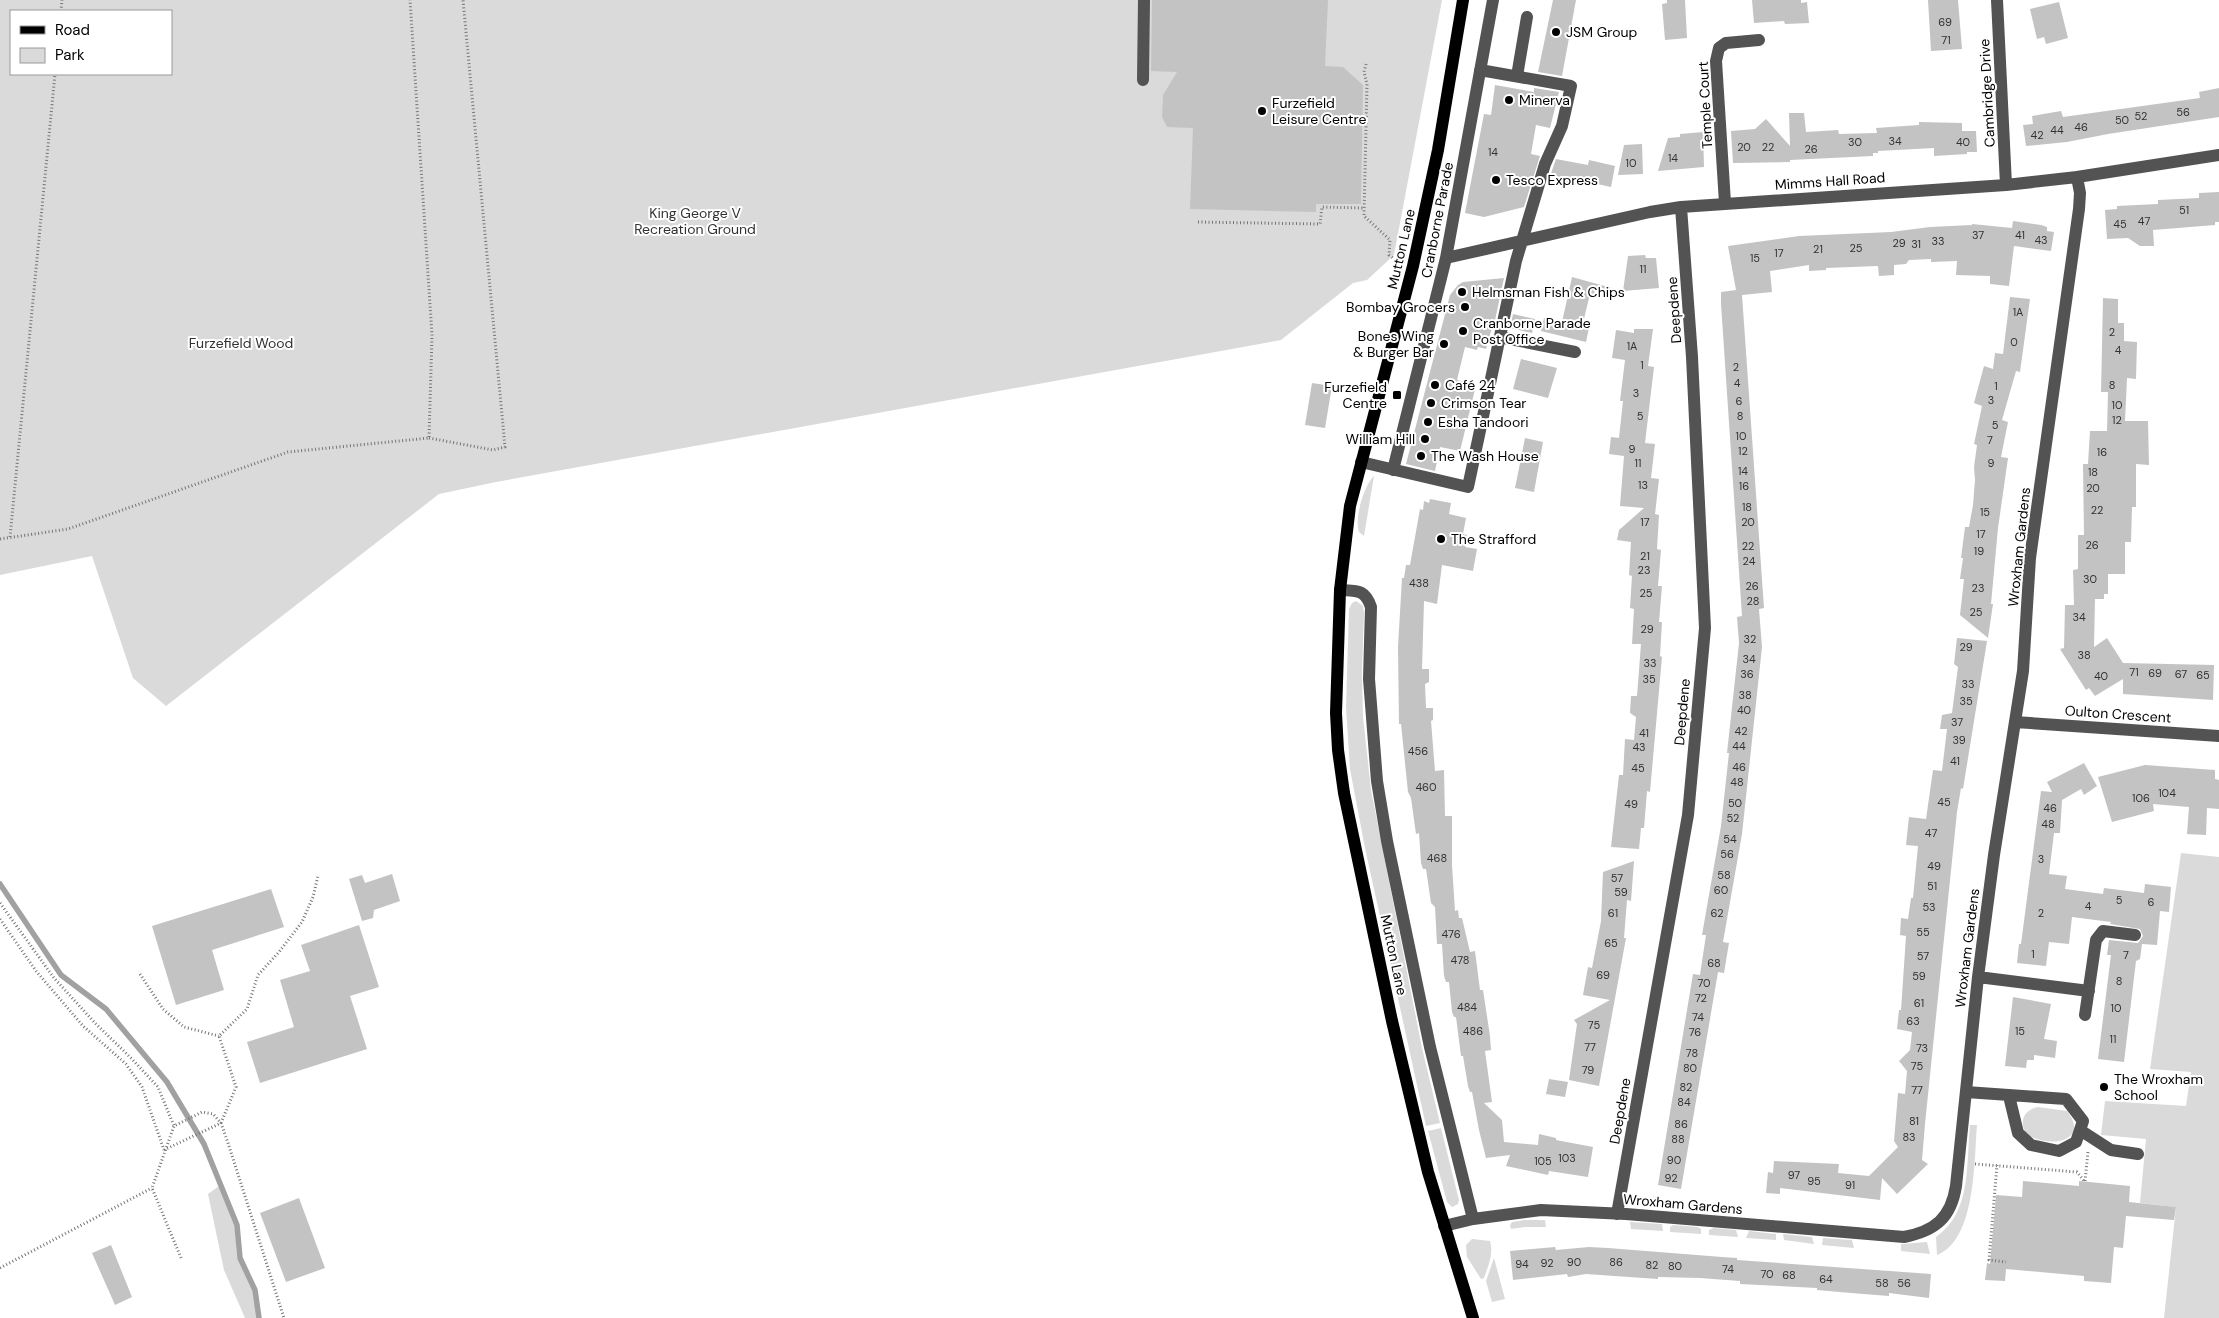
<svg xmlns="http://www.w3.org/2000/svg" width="2219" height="1318" font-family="'DM Sans',sans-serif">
  <rect width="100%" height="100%" fill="#fff"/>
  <path fill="#dadada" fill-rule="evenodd" d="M0,0h1442l-48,255 -27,25 -14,3 -72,57 -785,142 -57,12 -273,212 -33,-28 -41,-122 -92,19zM11,11h160v63h-160z
    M1374,476l-10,60 -5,-4c-5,-13 5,-47 15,-56z
    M1356,601l7,5 1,7 -2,59 1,45 8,73 51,258 18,75 -14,3 -61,-278 -15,-79 -4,-62 3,-98 3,-6z
    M2181,853l38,4v461h-55l12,-111 -36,-4 6,-64 -45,-4 4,-34 81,5 5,-34 -41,-3z
    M2038,1107l29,4c24,31 -19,38 -41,23 -7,-14 -2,-24 12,-27z
    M1970,1125h7c-3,36 -1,115 -40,130l-1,-18c36,-25 30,-73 34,-112z
    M1441,1128l18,72 -1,4 -6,3 -5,-5 -19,-71z
    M219,1186l16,39 2,32 16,34 4,27h-12l-21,-48 -16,-76z
    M1525,1220h20l1,7h-21l-14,2 -1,-4 2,-3z
    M1630,1222l32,2 1,7 -32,-2z
    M1673,1225l25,2 3,2v5l-31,-2v-5z
    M1714,1228l22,2 2,7 -29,-2v-5z
    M1749,1231l27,3v6l-30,-2z
    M1783,1234l29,3 2,7 -30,-4z
    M1823,1238l29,2 2,8 -32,-3z
    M1472,1239l18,2c4,13 -2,25 -6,37l-3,1 -14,-22 -1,-12z
    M1927,1242l3,12 -29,-3v-7z
    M1494,1258l11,41 -13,3 -6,-21z"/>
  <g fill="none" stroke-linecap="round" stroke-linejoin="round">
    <path stroke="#a1a1a1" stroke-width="5.5" d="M0,884l61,91 45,34 61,73 37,62 33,81 3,33 15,32 4,28"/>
  </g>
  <path fill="#c3c3c3" d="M1152,0h176l-3,66 18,1 20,18 -2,119h-45v8l-126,-3 3,-81 -26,-1 -5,-10 1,-22 14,-23 -26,-1z
    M1553,0h23l-14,76 -24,-4z
    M1667,0h18l2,38 -22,2 -3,-36 5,-1z
    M1752,0h49v3l6,-1 2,21 -24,1 -1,-3 -30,2z
    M1928,0h30l4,49 -31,2z
    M2059,2l9,36 -22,6 -2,-7 -7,2 -7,-30z
    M1495,85l39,7v-4l25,4 -9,36 -14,-3 -5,29 9,2 -16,51 -40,10 -19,-4 19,-99 7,1z
    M2219,88v29l-111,17 -41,8 -41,4 -3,-21 10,-1 -1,-8 29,-5 2,6 137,-19 -1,-6z
    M1789,113h15l2,19 32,-2 1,4 38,-1 -1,-5 43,-3v-3l43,1v8h14l1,21h-10v2l-33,2v-8l-56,3v2h-5v3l-83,4v2l-57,1 -2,-32 24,-2 11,-10 24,27z
    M1703,132l1,35 -46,4 10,-33 12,-1v-3z
    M1642,144l1,30 -25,1 6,-30z
    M1556,159l32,6 1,-5 26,6 -4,21 -32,-7 -1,5 -29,-6z
    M2219,192v30h-4v3l-62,5 1,16h-14l-12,-8 -21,1 -2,-29 12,-1v-3l41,-2v-4l41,-2v-5z
    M2013,221l28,4 6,2v4l7,1 -3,19 -37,-5 -5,40 -19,-2v-8l-34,-1 1,-14 -26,1v-3l-22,1 -3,4 -12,1v10l-15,1 -1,-10 -52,2v2l-17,1v-6l-39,6 2,21 -30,3 22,313 -5,1 3,38 -20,187 -19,108 6,1 -5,30 -6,-1 -37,217 -23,-4 35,-211 7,1 6,-40h-4l19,-109 8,-73h-2l12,-110 -2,-26 5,-1 -21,-312v-12l15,-2 -8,-44 71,-10 92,-4 39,-5 42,-2v-1l40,4z
    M1645,255l1,3h10l3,30 -36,3 5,-35z
    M1572,277l47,13 -29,4 -8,33 7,1 -3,14 -45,-11 3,-13 18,4z
    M1504,278l-10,47 -1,-1 -7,25 -8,-2 -1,3 -12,-3 -8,33 19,5 -16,66 -20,-4 -5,24 -29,-7 44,-169 8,-10 5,-3z
    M2010,297l20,2 -10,73 -4,-1 -14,49 6,2 -7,35 7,1 -10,70 -7,76h2l-5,34 -28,-23 4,-36h-4l3,-21h-2l4,-31h4l4,-22 2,-25 -1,-13 3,-22 -3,-1 8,-38 -8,-3 10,-37 9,3 2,-16 8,1z
    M2103,298l15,1v24h6v18l13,1 -1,37 -9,-1 -2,43h23l1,44 -13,-1v43h-4l-1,35h-6v32h-17v20h-4v5h-9l-1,48 13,-9 16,25 91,2 -1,35 -90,-6v-15l-28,17 -6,-8 -3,2 -26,-41 4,-1 1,-43h9l-1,-35 5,-1v-34h6l-1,-71h5l2,-33h17l1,-39h-7z
    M1513,314l22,5 -3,14 -22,-5z
    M1634,329h19l-5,37 6,1 -9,76 10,1 -4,34 8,1 -4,35 4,1 -2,34 4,1 -3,36h4l-3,36h3l-2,34 2,1 -12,135 -3,-1 -3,37h-3l-2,21 -28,-2 8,-72h4l2,-36 9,1 2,-23 -6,-4 1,-17h6l4,-52h-9l2,-35 -4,-1 2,-32 -3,-1 2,-33 -14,-2 2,-10 25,-22 -24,-2 4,-50 -15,-2 2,-17 8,1 4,-37h-3l5,-41 -13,-2 4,-28 18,3z
    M1521,359l36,9 -9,30 -35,-9z
    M1312,383l20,3 -7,42 -20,-3z
    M1525,438l18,4 -9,50 -19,-4z
    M1430,499l21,4 -2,11 17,4 -3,16 4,1 -2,12 12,2 -4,22 -31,-6 -5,39 -13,-3 -2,68h7v13l-4,2 1,24h7v12l-2,1 4,50 9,-1 1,46h7v49l3,46 3,-1 1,8h3l8,34 5,-1 5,39h3l7,46 1,14 -6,1 7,51 -8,1 18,17 2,22 34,3 1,-11 17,4v2l37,7 -5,30 -39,-6 -1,4 -42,-9 4,-11 -24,3 -7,-28 -7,-38h-2l-2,-6 -5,-30h-2l-5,-39h-2l-2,-5 -3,-30h-3l-2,-6 -2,-32h-5l-2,-37 -4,-4 -5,-34h-3l-2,-6 -2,-30 -3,1 -5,-36 -3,-6 -7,-68h-2l-1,-77 4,-69h2l2,-13h4l10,-56 3,1 1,-9 5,2z
    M1957,638l30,3 -24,148 -2,-1 -4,24 -32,312 -3,36 6,4 -31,30 -15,-16 -2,22 -100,-12v6l-14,-1 2,-21 5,1 1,-12 65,3 -1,9 31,3 29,-29 -4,-6 4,-48 7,1 2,-23 -8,-10 11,-11 2,-18 -15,-3 2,-19h2l5,-74 -6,-1 1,-17 7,1 3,-21h2l5,-52 -12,-1 3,-28 17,2 7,-49 9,1 5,-42h-7l2,-14 10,-2 6,-46 -4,-3z
    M2084,763l13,23 -13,9 -3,-6 -19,11 -2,33h-6l-5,41 18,2 -2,13 38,5 1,-6 40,5 1,-9 26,3 -2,25 -9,-1 -3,34 -15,-1 -2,15 -4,2 -12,101 -26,-3 13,-104h-4l2,-15 29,3 5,-7 -3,-7 -30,-5 1,-2 -39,-5 -3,27 -20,-2 -3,24 -29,-3 2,-19h2l20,-153 11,1 -5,-10z
    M2145,765l70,5v9l4,1v29l-12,-1 -1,27 -19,-1 2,-27 -36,-3 1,7 -42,11 -14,-45z
    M1634,861l-3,40 -4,-1 -3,38h2l-27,148 -30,-6 8,-56 -3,-4 36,-20 -27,-5 5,-28 4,1 9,-47 2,-49z
    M392,874l8,27 -26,9 -1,8 -11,3 -13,-42 13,-4 3,8z
    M271,889l13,38 -72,23 12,40 -48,15 -24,-79z
    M359,925l20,62 -29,9 17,53 -107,34 -13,-41 47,-15 -14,-47 30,-9 -9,-26z
    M2013,997l38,7 -7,35 13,2 -2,17 -21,-3v5h-7l-1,8 -21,-2z
    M1549,1079l19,3 -3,15 -19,-3z
    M2023,1181l56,5v-5l51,5 -1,16 47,5 -2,13 -48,-4 -3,32 -9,-1 -3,36 -27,-2v-5l-78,-7 -1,12 -20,-1 2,-17 3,1 6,-69 26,2z
    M299,1198l26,70 -39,14 -26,-69z
    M111,1245l21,52 -17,8 -23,-52z
    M1555,1247l1,3 33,-3 19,1 114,9 15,1v2l194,14 -2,24 -40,-5v3l-38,-3 -34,-3v-2l-77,-4v-3l-40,-3 -42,-1v2l-72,-5 -18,3 -1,-3 -54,6 -3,-29z"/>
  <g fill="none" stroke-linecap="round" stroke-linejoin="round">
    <path stroke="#757575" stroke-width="3" stroke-dasharray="1 2.5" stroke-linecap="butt" d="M61,11l1,-11
      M1366,64l-2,8 3,12 -3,132 26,24 -1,15 11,8
      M1198,222l122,2 2,-17 42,1
      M429,438l64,12 12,-3 -42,-447
      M10,537l45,-463
      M0,539l68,-10 220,-77 141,-14 3,-103 -22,-335
      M0,903l54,75 41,45 36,35 27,29 16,39
      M0,919l36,52 47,55 43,38 16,23 22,63
      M140,974l23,35 21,18 35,9
      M164,1150l57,-27 15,-36 -17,-51 28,-27 11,-34 21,-23 23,-30 11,-25 5,-21
      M1975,1164l102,8 8,10
      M1997,1165l-8,95 17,2
      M2085,1181l3,-29
      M181,1258l-29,-70 22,-62 28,-14 11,2 8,9 7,20 56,175
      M0,1268l152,-80"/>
    <path stroke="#535353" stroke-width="12" d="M1997,0l9,185
      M1517,76l10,-59
      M1143,80l1,-80
      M1725,203l-9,-142 3,-13 7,-5 33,-3
      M1446,258l204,-46 31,-5 325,-22 71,-8 142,-22
      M1500,337l75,15
      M1361,462l107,25 48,-226 29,-97 17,-38 9,-40 -91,-16
      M1393,470l53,-212 47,-258
      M1340,590c17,1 25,-1 31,17l-2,72 8,102 10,60 43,206 43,172
      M2015,722l204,14
      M1978,977l111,14
      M2085,1015l11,-75 7,-9 32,4
      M1966,1092l100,7 17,22 -7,21 -17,9 -28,-6 -13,-12 -9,-37
      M2080,1130l31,20 27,4
      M1617,1214l71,-399 17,-187 -13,-271 -11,-150
      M1444,1226l29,-7 68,-9 85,4 278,23c31,-6 47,-19 52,-51l22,-209 16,-122 29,-184 7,-113 49,-349 1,-16 -3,-16"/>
    <path stroke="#000" stroke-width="12" d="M1463,0l-25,150 -25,116 -63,240 -10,84 -4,123 2,37 6,43 48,228 36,151 45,146"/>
  </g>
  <g fill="#000" stroke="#fff" stroke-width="2">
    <circle cx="1556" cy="32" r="5"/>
    <circle cx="1509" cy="100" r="5"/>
    <circle cx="1262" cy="111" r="5"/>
    <circle cx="1496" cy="180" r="5"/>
    <circle cx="1462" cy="292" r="5"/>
    <circle cx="1465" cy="307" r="5"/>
    <circle cx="1463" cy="331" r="5"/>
    <circle cx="1444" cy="344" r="5"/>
    <circle cx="1435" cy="385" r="5"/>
    <rect x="1392" y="390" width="10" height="10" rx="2.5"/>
    <circle cx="1431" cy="403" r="5"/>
    <circle cx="1428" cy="422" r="5"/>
    <circle cx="1425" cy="439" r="5"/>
    <circle cx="1421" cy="456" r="5"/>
    <circle cx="1441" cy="539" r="5"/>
    <circle cx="2104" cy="1087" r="5"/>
  </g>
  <g text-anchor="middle" stroke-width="4" stroke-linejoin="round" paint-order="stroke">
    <g font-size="11" fill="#313131">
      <text x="1945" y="26">69</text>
      <text x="1946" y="44">71</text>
      <text x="2183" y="116">56</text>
      <text x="2141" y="120">52</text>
      <text x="2122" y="124">50</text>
      <text x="2081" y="131">46</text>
      <text x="2057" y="134">44</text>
      <text x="2037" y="139">42</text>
      <text x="1895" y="145">34</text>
      <text x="1855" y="146">30</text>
      <text x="1963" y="146">40</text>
      <text x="1744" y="151">20</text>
      <text x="1768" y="151">22</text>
      <text x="1811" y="153">26</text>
      <text x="1493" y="156">14</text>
      <text x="1673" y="162">14</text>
      <text x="1631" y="167">10</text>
      <text x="2184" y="214">51</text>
      <text x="2144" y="225">47</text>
      <text x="2120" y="228">45</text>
      <text x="1978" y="239">37</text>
      <text x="2020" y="239">41</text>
      <text x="2041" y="244">43</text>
      <text x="1938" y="245">33</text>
      <text x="1899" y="247">29</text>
      <text x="1916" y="248">31</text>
      <text x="1856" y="252">25</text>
      <text x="1818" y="253">21</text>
      <text x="1779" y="257">17</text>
      <text x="1755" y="262">15</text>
      <text x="1643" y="273">11</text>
      <text x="2018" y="316">1A</text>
      <text x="2112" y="336">2</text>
      <text x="2014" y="346">0</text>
      <text x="1632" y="350">1A</text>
      <text x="2118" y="354">4</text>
      <text x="1642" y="369">1</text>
      <text x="1736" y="371">2</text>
      <text x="1737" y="387">4</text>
      <text x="2112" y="389">8</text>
      <text x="1996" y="390">1</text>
      <text x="1636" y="397">3</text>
      <text x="1991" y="404">3</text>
      <text x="1739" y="405">6</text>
      <text x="2117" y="409">10</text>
      <text x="1640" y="420">5</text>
      <text x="1740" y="420">8</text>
      <text x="2117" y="424">12</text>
      <text x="1995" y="429">5</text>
      <text x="1741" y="440">10</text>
      <text x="1990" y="444">7</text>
      <text x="1632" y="453">9</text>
      <text x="1743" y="455">12</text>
      <text x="2102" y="456">16</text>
      <text x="1638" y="467">11</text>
      <text x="1991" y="467">9</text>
      <text x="1743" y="475">14</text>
      <text x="2093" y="476">18</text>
      <text x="1643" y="489">13</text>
      <text x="1744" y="490">16</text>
      <text x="2093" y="492">20</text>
      <text x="1747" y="511">18</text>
      <text x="2097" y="514">22</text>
      <text x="1985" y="516">15</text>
      <text x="1645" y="526">17</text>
      <text x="1748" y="526">20</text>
      <text x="1981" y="538">17</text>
      <text x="2092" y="549">26</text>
      <text x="1748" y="550">22</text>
      <text x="1979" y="555">19</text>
      <text x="1645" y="560">21</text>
      <text x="1749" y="565">24</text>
      <text x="1644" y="574">23</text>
      <text x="2090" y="583">30</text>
      <text x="1419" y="587">438</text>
      <text x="1752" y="590">26</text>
      <text x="1978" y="592">23</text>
      <text x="1646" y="597">25</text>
      <text x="1753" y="605">28</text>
      <text x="1976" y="616">25</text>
      <text x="2079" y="621">34</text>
      <text x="1647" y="633">29</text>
      <text x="1750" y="643">32</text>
      <text x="1966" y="651">29</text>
      <text x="2084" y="659">38</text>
      <text x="1749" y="663">34</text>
      <text x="1650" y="667">33</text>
      <text x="2134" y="676">71</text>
      <text x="2155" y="677">69</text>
      <text x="1747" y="678">36</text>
      <text x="2181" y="678">67</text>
      <text x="2203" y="679">65</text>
      <text x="2101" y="680">40</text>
      <text x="1649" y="683">35</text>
      <text x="1968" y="688">33</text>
      <text x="1745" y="699">38</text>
      <text x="1966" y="705">35</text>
      <text x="1744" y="714">40</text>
      <text x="1957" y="726">37</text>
      <text x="1741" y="735">42</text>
      <text x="1644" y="737">41</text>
      <text x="1959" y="744">39</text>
      <text x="1739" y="750">44</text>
      <text x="1639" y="751">43</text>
      <text x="1418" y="755">456</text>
      <text x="1955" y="765">41</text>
      <text x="1739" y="771">46</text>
      <text x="1638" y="772">45</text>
      <text x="1737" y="786">48</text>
      <text x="1426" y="791">460</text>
      <text x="2167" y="797">104</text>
      <text x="2141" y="802">106</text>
      <text x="1944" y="806">45</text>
      <text x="1735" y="807">50</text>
      <text x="1631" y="808">49</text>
      <text x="2050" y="812">46</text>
      <text x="1733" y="822">52</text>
      <text x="2048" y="828">48</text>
      <text x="1931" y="837">47</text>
      <text x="1730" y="843">54</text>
      <text x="1727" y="858">56</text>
      <text x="1437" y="862">468</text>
      <text x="2041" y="863">3</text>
      <text x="1934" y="870">49</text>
      <text x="1724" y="879">58</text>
      <text x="1617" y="882">57</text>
      <text x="1932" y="890">51</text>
      <text x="1721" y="894">60</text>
      <text x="1621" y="896">59</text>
      <text x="2119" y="904">5</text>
      <text x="2151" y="906">6</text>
      <text x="2088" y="910">4</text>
      <text x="1929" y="911">53</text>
      <text x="1613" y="917">61</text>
      <text x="1717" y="917">62</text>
      <text x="2041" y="917">2</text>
      <text x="1923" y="936">55</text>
      <text x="1451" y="938">476</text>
      <text x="1611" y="947">65</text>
      <text x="2033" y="958">1</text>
      <text x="2126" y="959">7</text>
      <text x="1923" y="960">57</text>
      <text x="1460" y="964">478</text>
      <text x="1714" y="967">68</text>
      <text x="1603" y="979">69</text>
      <text x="1919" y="980">59</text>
      <text x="2119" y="985">8</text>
      <text x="1704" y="987">70</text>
      <text x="1701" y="1002">72</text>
      <text x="1919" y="1007">61</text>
      <text x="1467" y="1011">484</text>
      <text x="2116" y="1012">10</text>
      <text x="1698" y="1021">74</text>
      <text x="1913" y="1025">63</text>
      <text x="1594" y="1029">75</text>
      <text x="1473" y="1035">486</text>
      <text x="2020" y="1035">15</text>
      <text x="1695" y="1036">76</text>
      <text x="2113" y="1043">11</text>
      <text x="1590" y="1051">77</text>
      <text x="1922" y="1052">73</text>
      <text x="1692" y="1057">78</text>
      <text x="1917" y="1070">75</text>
      <text x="1690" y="1072">80</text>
      <text x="1588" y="1074">79</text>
      <text x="1686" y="1091">82</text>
      <text x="1917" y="1094">77</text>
      <text x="1684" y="1106">84</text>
      <text x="1914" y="1125">81</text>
      <text x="1681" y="1128">86</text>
      <text x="1909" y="1141">83</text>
      <text x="1678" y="1143">88</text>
      <text x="1567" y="1162">103</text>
      <text x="1674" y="1164">90</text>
      <text x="1543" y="1165">105</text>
      <text x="1794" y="1179">97</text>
      <text x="1671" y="1182">92</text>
      <text x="1814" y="1185">95</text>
      <text x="1850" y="1189">91</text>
      <text x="1574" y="1266">90</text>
      <text x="1616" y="1266">86</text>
      <text x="1547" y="1267">92</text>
      <text x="1522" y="1268">94</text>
      <text x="1652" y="1269">82</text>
      <text x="1675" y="1270">80</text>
      <text x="1728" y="1273">74</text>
      <text x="1767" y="1278">70</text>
      <text x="1789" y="1279">68</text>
      <text x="1826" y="1283">64</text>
      <text x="1882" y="1287">58</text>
      <text x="1904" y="1287">56</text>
    </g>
    <g font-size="14" fill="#000" stroke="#fff" text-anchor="start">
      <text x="1566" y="37">JSM Group</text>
      <text x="1519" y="105">Minerva</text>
      <text x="1272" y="108">Furzefield<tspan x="1272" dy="16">Leisure Centre</tspan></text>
      <text x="1506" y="185">Tesco Express</text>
      <text x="1472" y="297">Helmsman Fish &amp; Chips</text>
      <text x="1455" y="312" text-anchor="end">Bombay Grocers</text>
      <text x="1473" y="328">Cranborne Parade<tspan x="1473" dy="16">Post Office</tspan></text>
      <text x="1434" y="341" text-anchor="end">Bones Wing<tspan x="1434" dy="16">&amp; Burger Bar</tspan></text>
      <text x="1445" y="390">Café 24</text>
      <text x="1387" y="392" text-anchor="end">Furzefield<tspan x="1387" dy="16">Centre</tspan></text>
      <text x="1441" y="408">Crimson Tear</text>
      <text x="1438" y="427">Esha Tandoori</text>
      <text x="1415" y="444" text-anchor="end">William Hill</text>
      <text x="1431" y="461">The Wash House</text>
      <text x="1451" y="544">The Strafford</text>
      <text x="2114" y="1084">The Wroxham<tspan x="2114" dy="16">School</tspan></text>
    </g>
    <g font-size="14" fill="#000" stroke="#fff">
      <text transform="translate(1987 93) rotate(-93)" y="5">Cambridge Drive</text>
      <text transform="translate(1705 105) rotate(-93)" y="5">Temple Court</text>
      <text transform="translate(1830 181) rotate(-4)" y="5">Mimms Hall Road</text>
      <text transform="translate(1437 220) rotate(-79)" y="5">Cranborne Parade</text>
      <text transform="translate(1401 249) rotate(-77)" y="5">Mutton Lane</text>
      <text transform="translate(1674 310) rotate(-94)" y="5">Deepdene</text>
      <text transform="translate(2019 547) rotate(-84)" y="5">Wroxham Gardens</text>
      <text transform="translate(1682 712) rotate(-85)" y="5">Deepdene</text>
      <text transform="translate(2118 714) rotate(4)" y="5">Oulton Crescent</text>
      <text transform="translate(1967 948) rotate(-83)" y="5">Wroxham Gardens</text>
      <text transform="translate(1394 955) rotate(78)" y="5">Mutton Lane</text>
      <text transform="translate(1620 1111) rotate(-80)" y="5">Deepdene</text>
      <text transform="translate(1683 1204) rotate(5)" y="5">Wroxham Gardens</text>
    </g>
    <g font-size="14" fill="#313131" stroke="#fff">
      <text x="695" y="218">King George V<tspan x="695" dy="16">Recreation Ground</tspan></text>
      <text x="241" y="348">Furzefield Wood</text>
    </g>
  </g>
  <rect x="10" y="10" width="162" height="65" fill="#ffffff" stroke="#999999"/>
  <rect x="20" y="26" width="25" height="8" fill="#000000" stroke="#999999"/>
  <text x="55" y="35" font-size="15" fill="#000000">Road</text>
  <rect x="20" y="48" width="25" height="15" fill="#dadada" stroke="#999999"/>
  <text x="55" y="60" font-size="15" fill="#000000">Park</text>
</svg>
